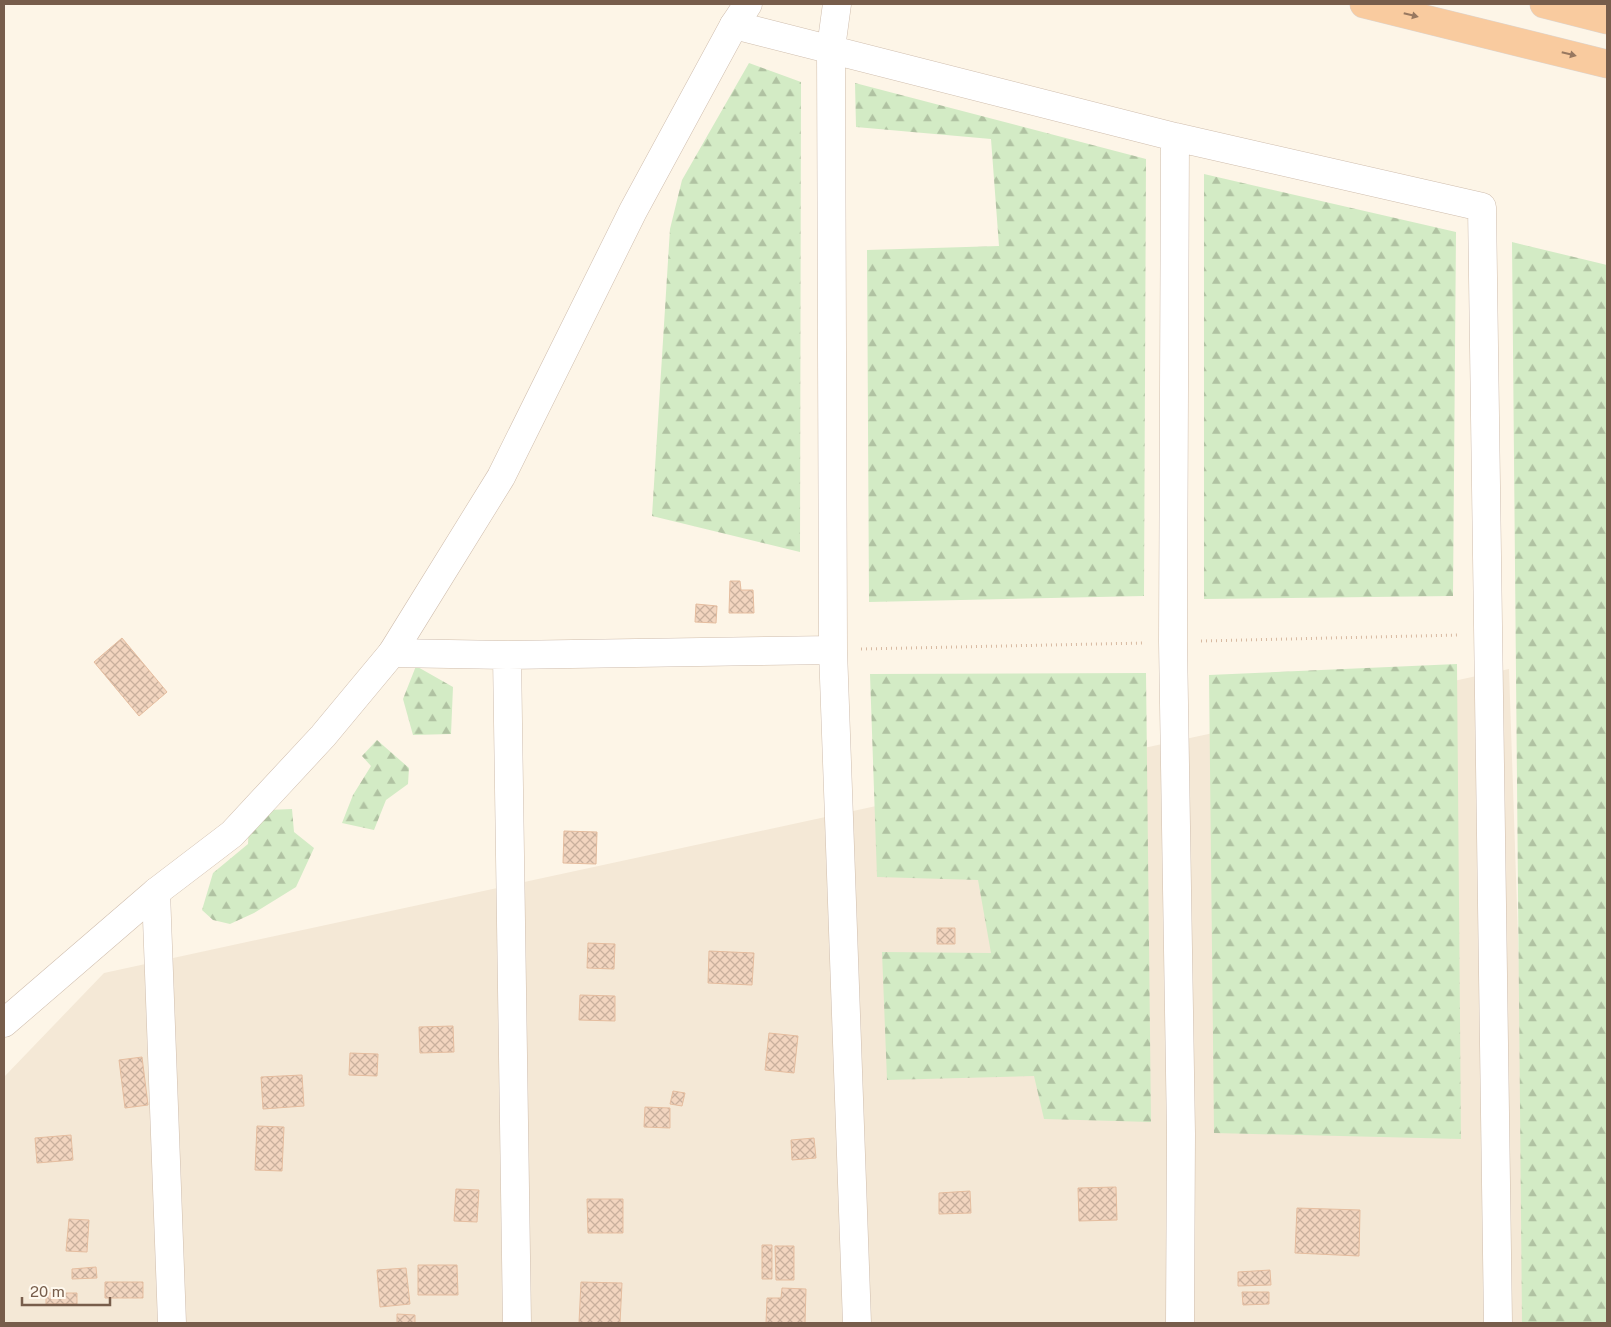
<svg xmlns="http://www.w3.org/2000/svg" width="1611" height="1327" font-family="'Public Sans',sans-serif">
  <defs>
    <pattern id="forest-firs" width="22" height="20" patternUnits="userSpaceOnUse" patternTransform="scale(1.25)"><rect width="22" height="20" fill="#d3ebc5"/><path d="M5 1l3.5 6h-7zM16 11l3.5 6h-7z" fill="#b0c2a2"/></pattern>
    <pattern id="building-cross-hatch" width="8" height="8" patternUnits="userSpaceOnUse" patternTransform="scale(1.25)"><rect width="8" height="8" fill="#f2d5bf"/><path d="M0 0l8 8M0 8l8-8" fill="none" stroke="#c9b09d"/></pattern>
  </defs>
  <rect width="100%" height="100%" fill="#fdf5e7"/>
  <path fill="#f4e8d6" d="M1509,669l22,654h-1527v-246l100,-104z"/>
  <path fill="url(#forest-firs)" d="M749,63l52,19 -1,470 -148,-36 18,-287 12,-49z
    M855,83l291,76 -2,437 -275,6 -2,-352 132,-4 -8,-107 -135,-12z
    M1204,174l252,58 -3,364 -249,3z
    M1512,242l95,23v1058h-85z
    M1457,664l4,475 -247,-6 -5,-458z
    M416,666l37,21 -2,47 -38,1 -10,-36z
    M1146,673l5,449 -107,-3 -10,-43 -147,4 -5,-128 109,1 -13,-73 -101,-3 -7,-203z
    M377,740l32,28 -1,16 -22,16 -12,30 -32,-7 11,-28 18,-29 -9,-10z
    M292,809l2,23 20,16 -18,39 -42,26 -24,11 -17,-4 -11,-10 11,-37 35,-29 1,-21 20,-13z"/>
  <path fill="url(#building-cross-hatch)" stroke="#e5bd9f" d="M730,581h10l1,9h12l1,23h-25z
    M696,604l21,2 -1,17 -21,-1z
    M122,638l45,54 -28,24 -45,-54z
    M564,831l33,1 -1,32 -33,-1z
    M937,928h18v16h-18z
    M588,943l27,1 -1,25 -27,-1z
    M709,951l45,2 -2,32 -44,-2z
    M580,995l35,1v25l-36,-1z
    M453,1026l1,26 -34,1 -1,-26z
    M769,1033l29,3 -4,37 -29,-3z
    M350,1053l28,1 -1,22 -28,-1z
    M142,1057l6,48 -23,3 -6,-48z
    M302,1075l2,31 -41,3 -2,-32z
    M673,1091l12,2 -3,13 -12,-2z
    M645,1107l25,1v20l-26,-1z
    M257,1126l27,1 -2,44 -27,-1z
    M71,1135l2,25 -36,3 -2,-25z
    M814,1138l2,20 -24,2 -1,-20z
    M1116,1187l1,33 -38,1 -1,-33z
    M456,1189l23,1 -2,32 -23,-1z
    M970,1191l1,22 -32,1v-21z
    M587,1199h36v34h-35z
    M1297,1208l63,2 -1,46 -64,-3z
    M69,1219l20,1 -2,32 -21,-1z
    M762,1245h10v34h-10z
    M775,1246h19v34h-18z
    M418,1265h39l1,30h-40z
    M96,1267l1,11 -25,1v-10z
    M406,1268l4,36 -30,3 -3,-37z
    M1270,1270l1,15 -33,1v-14z
    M105,1282h38v16h-38z
    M581,1282l41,1 -2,40h-41z
    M782,1288l24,1 -1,34h-39l1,-25h14z
    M1242,1292h27v12l-26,1z
    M46,1293h31v11h-31z
    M397,1314l18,1v8h-18z"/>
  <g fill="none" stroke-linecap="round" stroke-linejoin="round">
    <g stroke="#cfbdad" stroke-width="29">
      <path id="minor" d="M837,4l-6,44 2,602 24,673
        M734,25l441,112 307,70 16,1116
        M1175,137l-2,505 8,492 -1,189
        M392,653l115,2 326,-5
        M507,655l10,668
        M156,892l16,431"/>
    </g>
    <g stroke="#cfbdad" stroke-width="29">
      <path id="tertiary" d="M4,1023l152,-131 76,-58 91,-98 69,-83 109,-176 132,-266 101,-186 14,-21"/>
    </g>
    <g stroke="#dcd5d0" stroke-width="29">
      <path id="trunk" d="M1364,4l243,60
        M1544,4l63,16"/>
    </g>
    <path stroke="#d8b9a1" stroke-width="3" stroke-dasharray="1 4" stroke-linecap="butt" d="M1201,641l259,-6
      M861,649l284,-6"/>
    <use href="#minor" stroke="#fff" stroke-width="28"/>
    <use href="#tertiary" stroke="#fff" stroke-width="28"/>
    <use href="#trunk" stroke="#f9cb9f" stroke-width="28"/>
  </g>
  <defs><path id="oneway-solid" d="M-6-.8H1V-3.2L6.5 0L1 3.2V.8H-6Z" transform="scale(1.25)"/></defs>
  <g fill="#987860">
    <use href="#oneway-solid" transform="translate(1411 15) rotate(14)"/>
    <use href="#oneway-solid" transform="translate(1569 54) rotate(14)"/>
  </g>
  <rect width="1611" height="1327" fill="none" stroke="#775d4b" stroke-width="10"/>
  <path d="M22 1297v8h88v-8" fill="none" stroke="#775d4b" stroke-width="2.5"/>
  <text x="30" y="1297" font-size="15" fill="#775d4b" stroke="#fff9ee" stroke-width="4" paint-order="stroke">20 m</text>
</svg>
